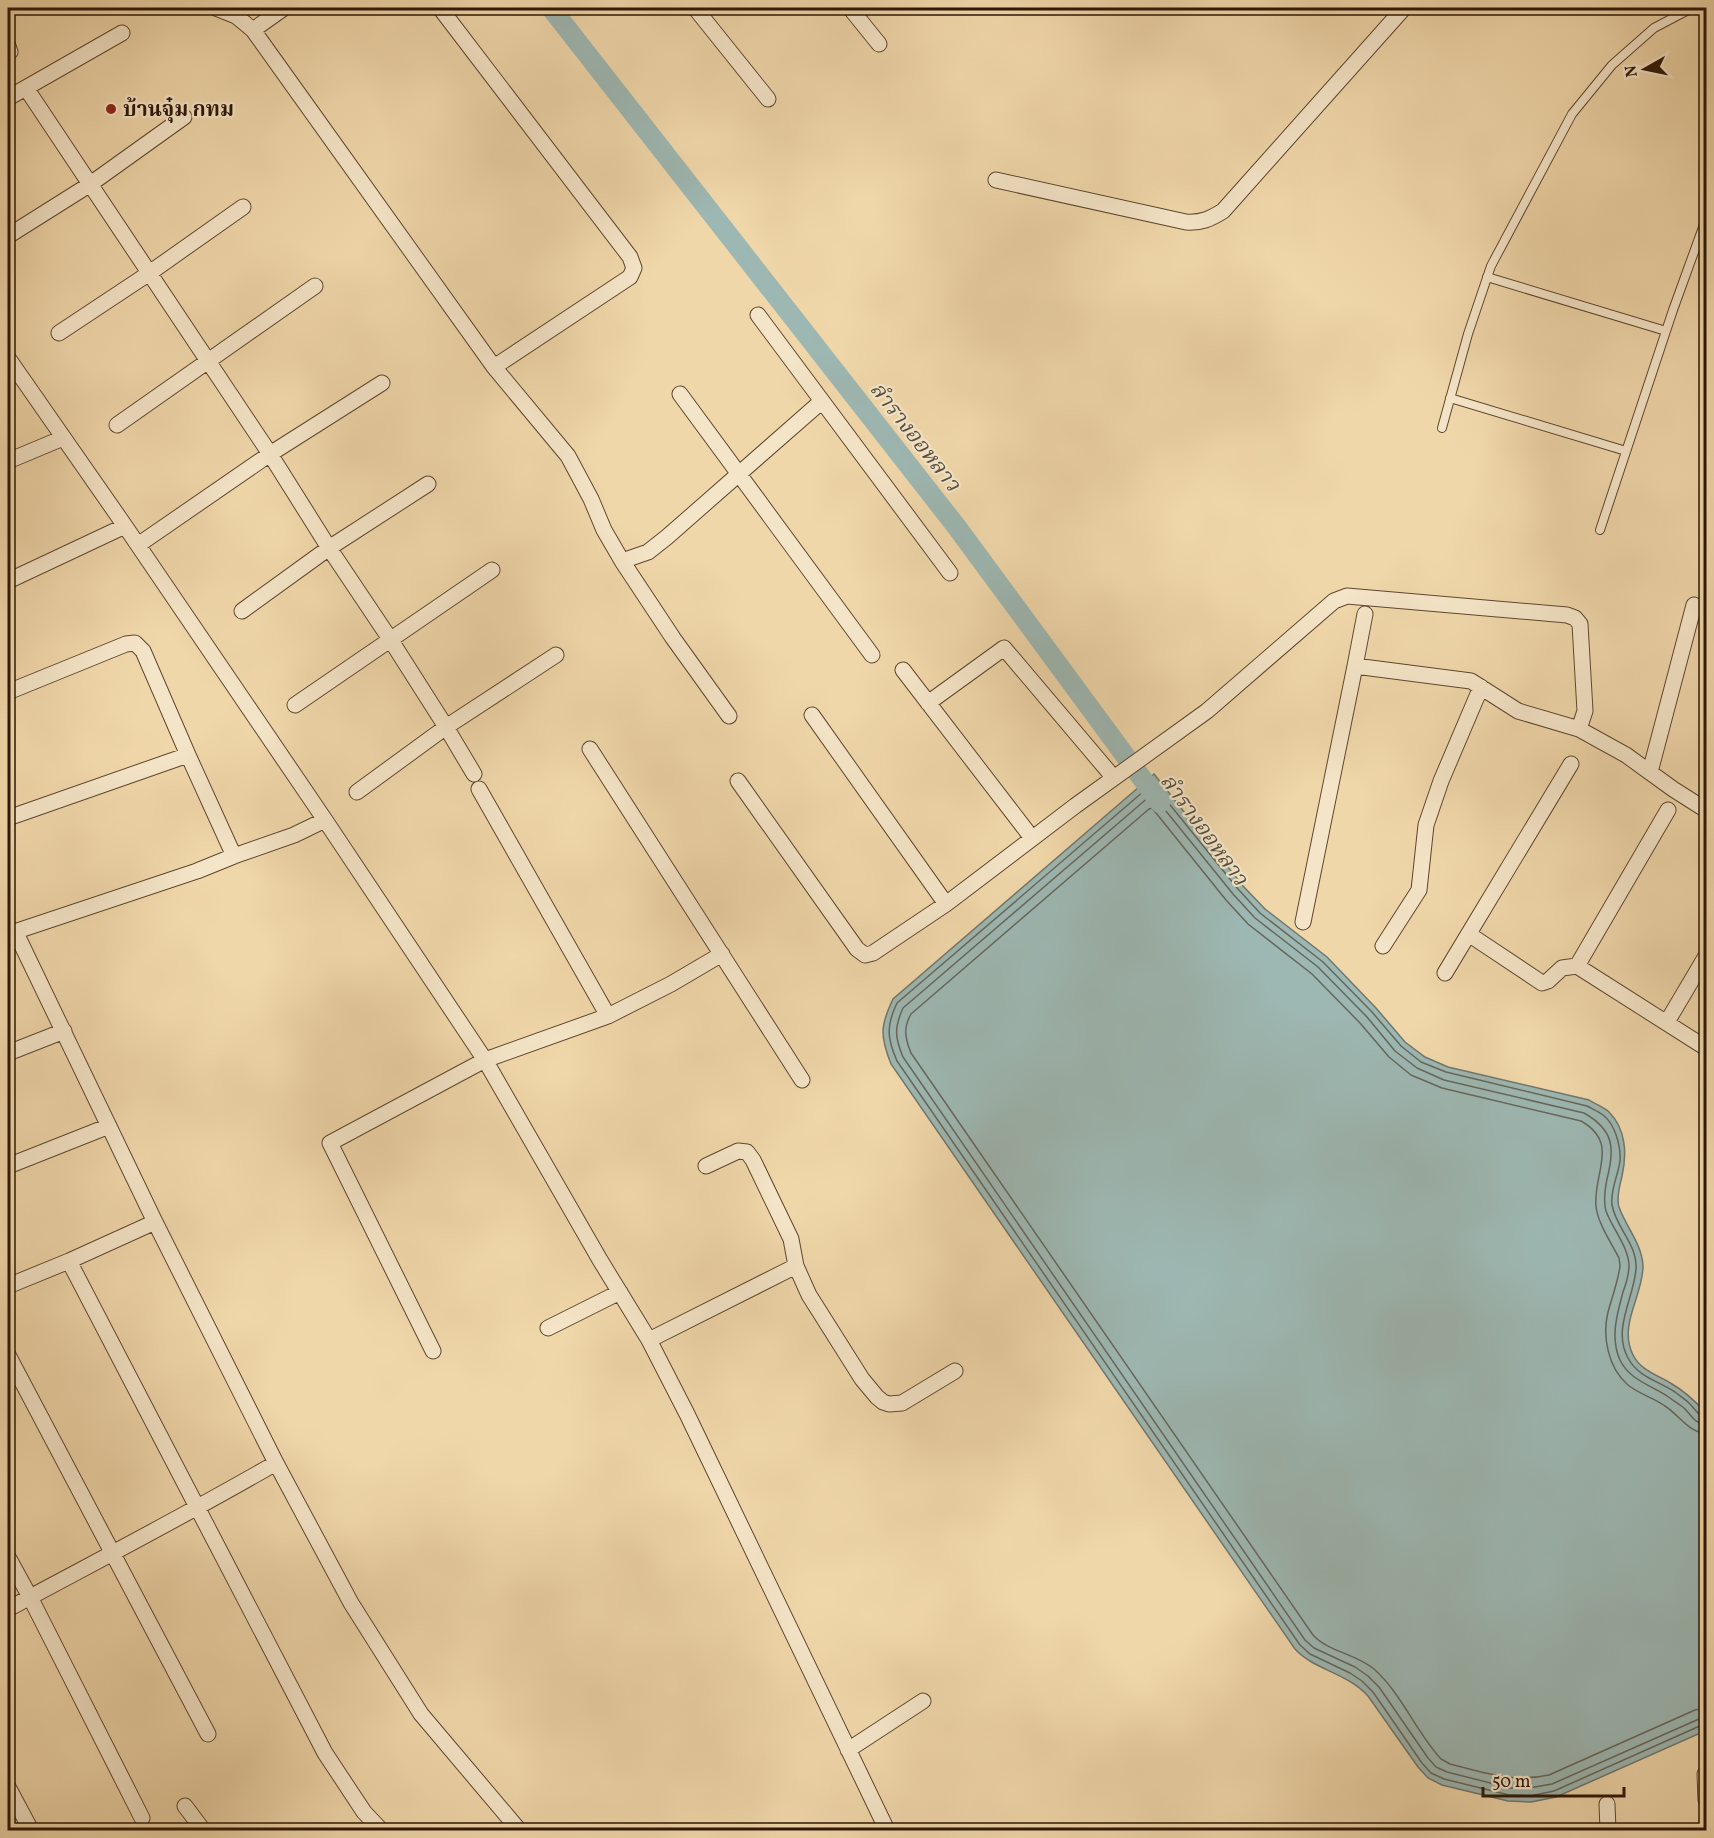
<svg xmlns="http://www.w3.org/2000/svg" width="1714" height="1838" font-family="Vollkorn,'Noto Serif Thai',serif">
  <rect width="100%" height="100%" fill="#f0d7aa"/>
  <filter id="stains"><feTurbulence type="fractalNoise" baseFrequency=".00333" numOctaves="4"/><feColorMatrix values="0 0 0 0 .2 0 0 0 0 .09 0 0 0 0 .02 0 0 0 .5 -.17"/></filter>
  <radialGradient id="worn" r=".72"><stop offset=".6" stop-color="#630" stop-opacity="0"/><stop offset="1" stop-color="#630" stop-opacity=".3"/></radialGradient>
  <path fill="#9db7b2" stroke="#70776d" stroke-width="1.5" d="M1154,774l89,112 22,23 62,48 49,51 29,34 20,15 23,10 141,33c6,4 15,7 20,12 17,17 18,42 13,64 -2,9 -6,21 -3,31 7,20 23,37 24,59 0,30 -25,59 -10,89 8,16 25,20 39,29 14,8 24,18 34,29v316l-1,2 -149,66 -25,5 -23,-1 -66,-16 -14,-7 -10,-11 -50,-71c-22,-24 -54,-26 -73,-47l-404,-585c-11,-28 -11,-38 2,-65z"/>
  <g fill="none" stroke-linecap="round" stroke-linejoin="round">
    <path stroke="#65675c" stroke-width="1.5" d="M1706,1417c-8,-1 -11,-8 -17,-14 -4,-4 -9,-7 -14,-11 -17,-11 -37,-15 -47,-34 -16,-29 6,-60 8,-89 2,-24 -20,-41 -24,-64 -2,-15 6,-29 8,-44 1,-15 -5,-37 -17,-46 -5,-4 -11,-6 -16,-9l-141,-34 -25,-10 -20,-16 -29,-34 -49,-50 -63,-49 -22,-24 -84,-104h-3l-254,218c-11,23 -10,35 0,58l403,584 10,9 40,19 12,8 11,11 49,71 9,10 13,6 65,16 21,1 24,-5 148,-66h4
      M1706,1424c-11,0 -14,-8 -21,-15 -4,-4 -10,-7 -15,-11 -18,-13 -40,-17 -50,-38 -10,-22 -3,-46 3,-68 3,-8 6,-17 6,-27 -1,-19 -17,-37 -23,-54 -3,-10 -1,-22 1,-32 8,-31 7,-49 -23,-66l-140,-33 -27,-12 -22,-17 -28,-34 -49,-50 -63,-49 -22,-24 -80,-99 -3,1 -247,212c-9,20 -8,30 0,49l402,583 9,8 41,19 13,9 11,11 49,71 8,9 11,5 63,16h19l23,-4 147,-65 7,-2
      M1706,1433c-17,0 -27,-18 -41,-27 -11,-8 -26,-12 -37,-21 -20,-17 -26,-49 -20,-73 4,-15 10,-30 12,-46l-1,-8c-7,-14 -22,-36 -23,-52 -3,-33 24,-63 -15,-85l-139,-33 -31,-13 -22,-18 -29,-34 -48,-49 -64,-50 -22,-24 -74,-92 -3,1 -238,205c-8,14 -6,24 0,39l402,582c14,16 43,19 61,34 28,25 42,63 67,90l9,5c36,9 62,19 99,11l146,-65 11,-2"/>
    <path stroke="#9db7b2" stroke-width="20" d="M551,8l405,518 204,277"/>
    <g stroke="#5e472e" stroke-width="10">
      <path id="lane" d="M1487,277l179,54
        M1450,398l176,53
        M1442,428l26,-94 23,-68 81,-152 40,-49 42,-37 38,-20
        M1600,530l73,-220 33,-91"/>
    </g>
    <g stroke="#5e472e" stroke-width="17">
      <path id="street" d="M216,8l20,8 17,14 241,337 74,89 23,43 13,31 18,31 51,77 56,78
        M440,8l190,249 4,11 -4,9 -136,90
        M695,8l73,91
        M850,8l29,36
        M253,30l31,-22
        M8,46l2,6
        M26,88l244,366 59,94 61,91 56,88 28,47
        M8,98l114,-65
        M996,180l190,42c16,1 24,-3 37,-11l181,-203
        M8,236l81,-51 95,-68
        M758,315l192,258
        M59,333l89,-59 95,-67
        M8,358l117,168 200,294 160,240 115,200 49,80 38,74 200,416
        M680,394l192,261
        M117,425l198,-139
        M8,461l55,-23
        M138,545l132,-91 112,-71
        M622,561l26,-9 19,-15 155,-136
        M8,581l117,-55
        M242,611l87,-63 99,-64
        M1355,666l10,-52
        M903,670l129,168
        M8,692l118,-48 9,-1 8,8 45,104 46,101
        M928,703l76,-55 110,130
        M295,705l197,-135
        M812,715l134,189
        M590,749l212,331
        M1650,772l44,-167
        M738,781l119,168 8,6 8,-2 73,-49 129,-98 132,-95 127,-110 13,-5 220,19 8,3 5,6 5,87 -6,18
        M479,789l129,227
        M357,792l89,-65 110,-72
        M8,818l180,-63
        M1303,922l52,-256 116,15 47,30 61,18 47,26 47,34 33,21
        M15,931l140,291 121,241 75,140 70,111 98,116
        M8,934l189,-63 37,-15 60,-21 31,-15
        M1470,935l72,48 6,-2 14,-13 15,-2 129,82
        M1383,946l36,-56 7,-65 15,-44 40,-94
        M1577,966l91,-156
        M1445,973l126,-209
        M1667,1022l39,-66
        M8,1053l56,-22
        M8,1166l101,-40
        M706,1166l32,-15 9,1 6,8 38,79 5,27 13,29 53,84 15,18 6,5 6,2 13,-1 53,-32
        M69,1261l256,492 39,59 17,18
        M8,1286l61,-25 86,-39
        M548,1328l72,-36
        M649,1340l147,-74
        M433,1351l-103,-208 155,-83 123,-44 63,-32 51,-30
        M8,1355l200,379
        M8,1557l22,40 112,221
        M8,1609c89,-48 180,-95 268,-146
        M848,1750l75,-49
        M1705,1774l1,26
        M8,1787l23,43
        M1607,1804l1,26
        M185,1806l18,24"/>
    </g>
    <use href="#lane" stroke="#f5e5c8" stroke-width="8"/>
    <use href="#street" stroke="#f5e5c8" stroke-width="15"/>
  </g>
  <circle fill="#8f2418" stroke="#f5e5c8" stroke-width="2" cx="111" cy="109" r="6"/>
  <g text-anchor="middle" stroke-width="4.5" stroke-linejoin="round" paint-order="stroke">
    <g font-size="21" font-weight="bold" fill="#2d1705" stroke="#f5e5c8" text-anchor="start">
      <text x="123" y="116">บ้านจุ๋ม กทม</text>
    </g>
    <g font-size="22" font-style="italic" fill="#544f42" stroke="#f5e5c8">
      <text transform="translate(916 436) rotate(52)" y="8">ลำรางออหลาว</text>
      <text transform="translate(1205 829) rotate(54)" y="8">ลำรางออหลาว</text>
    </g>
  </g>
  <rect width="1714" height="1838" fill="none" stroke="#f0d7aa" stroke-width="30"/>
  <rect x="9" y="9" width="1696" height="1820" fill="none" stroke="#2d1705" stroke-width="3"/>
  <rect x="15" y="15" width="1684" height="1808" fill="none" stroke="#2d1705" stroke-width="1.5"/>
  <g transform="translate(1645 69) rotate(261)" stroke="#f5e5c8" stroke-width="4.5" paint-order="stroke">
  <path d="M0-4.5L10 22L0 15L-10 22Z" fill="#2d1705"/>
  <text y="-9" font-size="16" font-weight="bold" text-anchor="middle" fill="#2d1705">N</text>
  </g>
  <path d="M1483 1787v9h141v-9" fill="none" stroke="#2d1705" stroke-width="3"/>
  <text x="1492" y="1787" font-size="18" fill="#2d1705" stroke="#f5e5c8" stroke-width="4.5" paint-order="stroke">50 m</text>
  <rect width="100%" height="100%" filter="url(#stains)"/>
  <rect width="100%" height="100%" fill="url(#worn)"/>
</svg>
